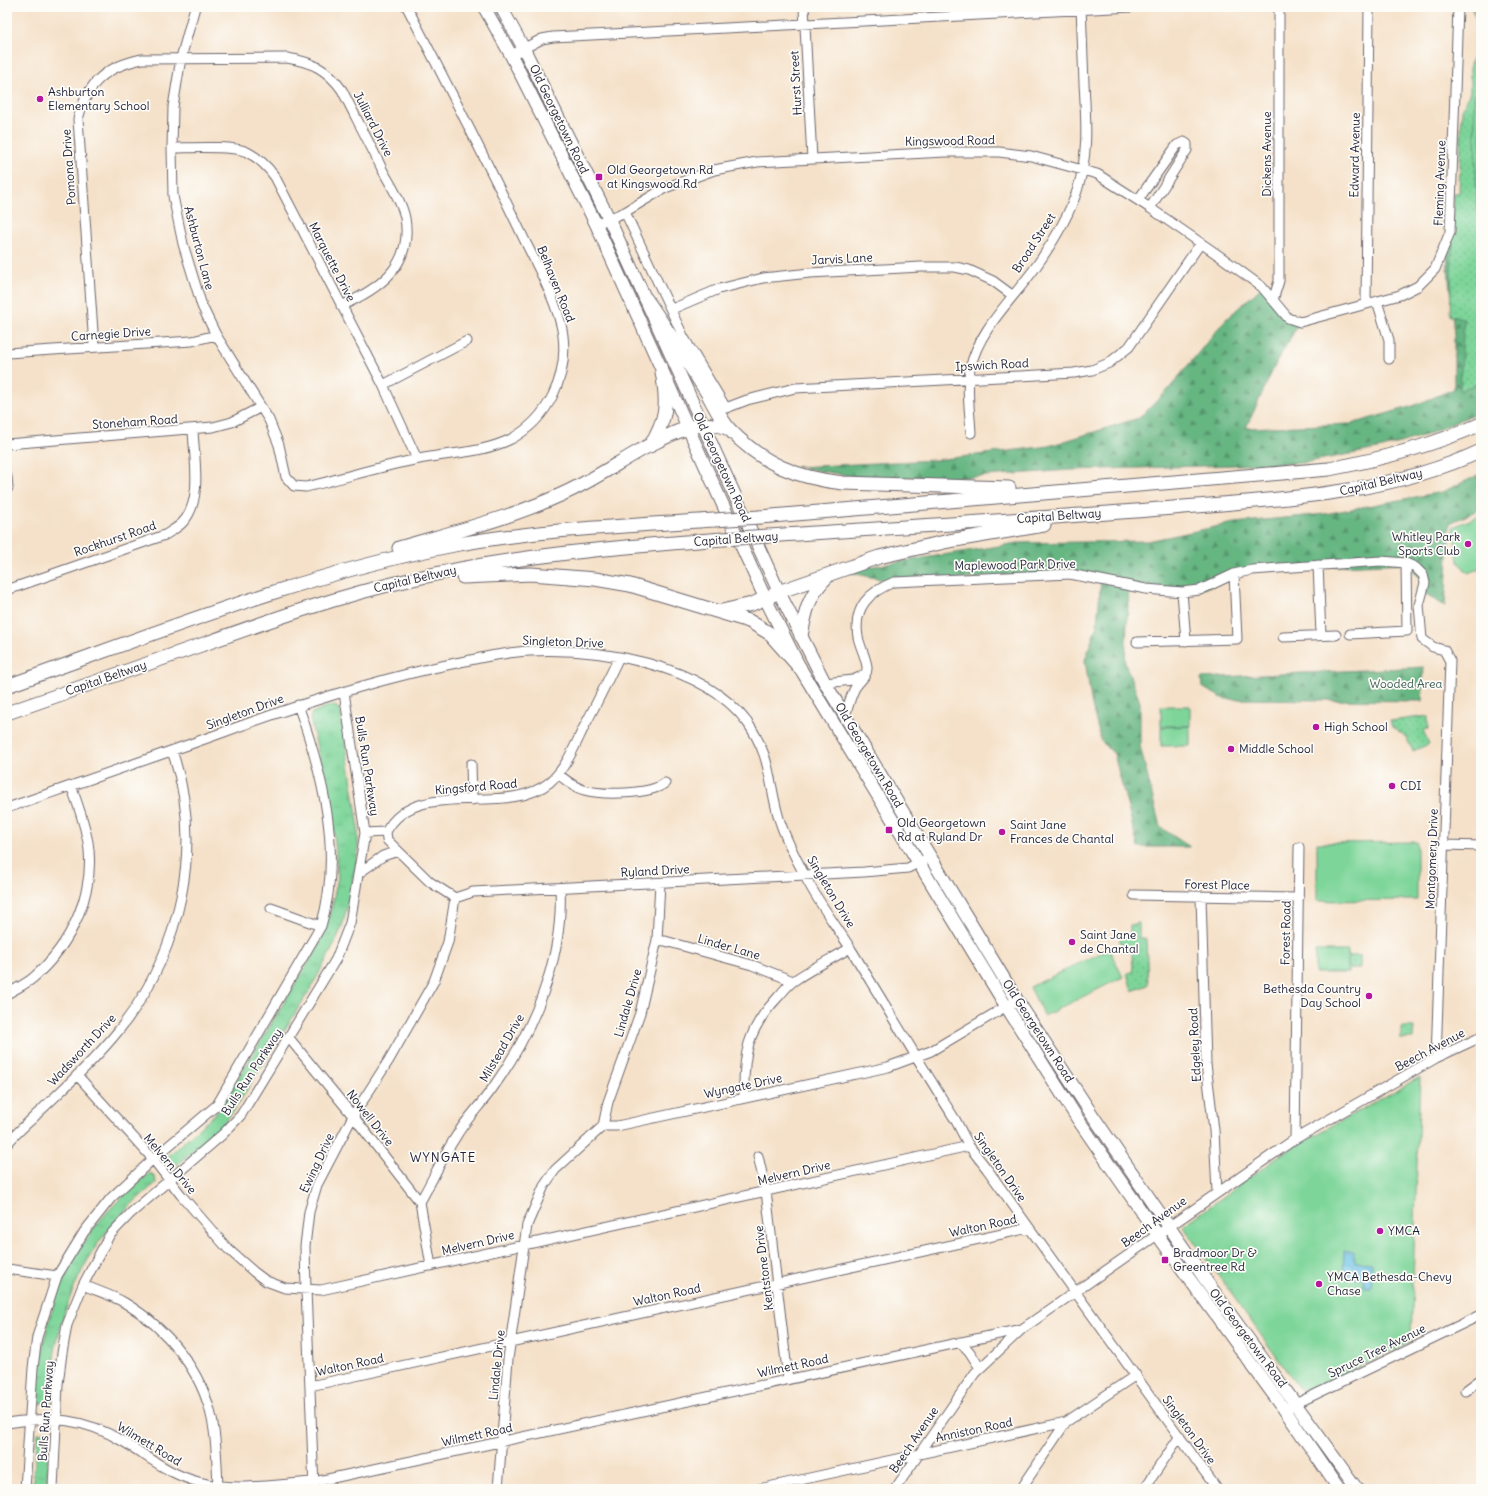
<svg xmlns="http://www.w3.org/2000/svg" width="1488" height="1496" font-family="Delius,sans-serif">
  <defs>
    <pattern id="grass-tufts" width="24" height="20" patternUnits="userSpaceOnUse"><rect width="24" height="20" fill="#7ed59a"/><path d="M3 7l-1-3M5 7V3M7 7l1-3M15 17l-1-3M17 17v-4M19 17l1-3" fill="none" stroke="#6db786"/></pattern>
    <pattern id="forest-firs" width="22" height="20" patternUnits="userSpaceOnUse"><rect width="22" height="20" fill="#66b682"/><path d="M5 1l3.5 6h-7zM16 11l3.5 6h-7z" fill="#54946c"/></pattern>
    <pattern id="park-dots" width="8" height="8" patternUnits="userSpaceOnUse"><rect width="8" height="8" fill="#7ed59a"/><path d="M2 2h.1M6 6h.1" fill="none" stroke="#6db786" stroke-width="1.8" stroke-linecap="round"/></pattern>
    <pattern id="water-waves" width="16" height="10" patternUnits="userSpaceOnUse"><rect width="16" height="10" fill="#68c2e6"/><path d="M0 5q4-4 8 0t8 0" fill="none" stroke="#5aa6c6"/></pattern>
  </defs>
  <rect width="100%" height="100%" fill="#fdfcf7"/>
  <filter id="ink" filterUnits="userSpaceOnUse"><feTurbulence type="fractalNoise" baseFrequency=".025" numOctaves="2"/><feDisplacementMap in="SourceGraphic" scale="8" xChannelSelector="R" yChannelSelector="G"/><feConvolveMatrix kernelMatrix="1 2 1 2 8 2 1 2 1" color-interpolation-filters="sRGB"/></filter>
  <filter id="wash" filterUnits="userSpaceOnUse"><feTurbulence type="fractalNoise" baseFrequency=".012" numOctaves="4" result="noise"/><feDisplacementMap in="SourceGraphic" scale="16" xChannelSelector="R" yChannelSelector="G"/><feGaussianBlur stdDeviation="0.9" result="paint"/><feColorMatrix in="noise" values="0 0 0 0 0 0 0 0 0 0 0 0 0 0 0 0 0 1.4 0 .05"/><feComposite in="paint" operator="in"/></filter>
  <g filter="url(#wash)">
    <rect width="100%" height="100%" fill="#f5e1c9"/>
    <path fill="url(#grass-tufts)" stroke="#507c6a" d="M332,705l8,4 18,112v32l-10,50 -6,24 -11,24 -20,37 -78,124 -13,16 -47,40 -7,-10 52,-47 101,-166 12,-34 7,-34 -6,-66 -22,-93 2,-5z
      M150,1173l5,3 1,7c-17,14 -34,29 -48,47 -26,32 -44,76 -52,116 -4,19 -4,39 -5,58l-13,-1c-1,-69 25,-142 71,-193 12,-13 27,-25 41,-37z
      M48,1432l-1,57h-15l6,-56z"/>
    <path fill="url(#forest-firs)" stroke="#446c5e" d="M1481,221v190l-55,24 -43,13 -81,15 -231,7 -114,8 -100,-1 -61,-10 140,-7 113,-14 90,-28 29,-28 57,-70 37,-33 11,13 27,22 -22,37 -32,69 105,-4 62,-18 41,-17v-54l-8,-91z
      M1481,474v35l-31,14 -5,83 -21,-12 1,-11 -19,-20 -154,7 -52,20 -71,-5 -4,78 15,39v44l20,81 30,20h-52l-24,-93 -13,-13 -9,-35 -7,-46 12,-35 4,-46 -31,-5 -176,8 -51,-11 174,-28 131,-2 86,-18 91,-9 117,-22z
      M1424,667l-2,34 -198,-2 -22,-12 -1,-9z"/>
    <path fill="url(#park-dots)" stroke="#507c6a" d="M1471,7h10v23z
      M1481,34v347l-21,10 4,-73 -14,-2 4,-123h5l3,-83 8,-18v-27z
      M1428,716v13l-5,1 6,14 -16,7 -7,-14 -14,-11 -2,-5z
      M1139,923v15l7,1 2,46 -16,6 -5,-18 6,-1 -1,-20 -11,-1 4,-3 -6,-8 11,-6v-9z
      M1348,956h12v13h-12z
      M1401,1027h13l-1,12h-12z"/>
    <path fill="#7ed59a" stroke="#507c6a" d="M1480,90h1v115l-4,5 -3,-115z
      M1481,515v53l-13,5 -10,-11 -5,-35z
      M1161,706h29v20h-29z
      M1190,726v20h-29v-19z
      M1417,842v58l-100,1v-58z
      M1109,949l14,28 -79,39 -14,-29z
      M1315,951h33v22h-33z
      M1420,1077l-9,265 -106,50 -7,-5 -115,-161 105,-76z"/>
    <path fill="url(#water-waves)" stroke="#457290" d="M1344,1251h10v11l18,1 -1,24h-7v-8l-21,-1z"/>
  </g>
  <g filter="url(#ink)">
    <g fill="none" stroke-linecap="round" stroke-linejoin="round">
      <g stroke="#6c656d" stroke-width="11">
        <path id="minor" d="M195,7l-14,51 -8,49 -1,41 1,48 10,48 19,62 14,29 53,85 10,25 7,32 8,9 12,1c38,-9 75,-21 113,-28 29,-6 64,-6 92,-20 37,-20 57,-62 52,-103 -3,-28 -26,-71 -39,-97 -37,-78 -77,-155 -117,-232
          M804,7l8,152
          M511,55l31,-16 11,-2 579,-30
          M172,148c18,0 60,-3 75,4 12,6 21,15 28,25l108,208 34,74
          M1138,200l39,-55 7,-3 3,2v6l-37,58
          M625,212l58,124 43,72 21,-8 48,-12 279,-15 18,-3 17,-7 20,-16 71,-103
          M596,224l29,-12 40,-24 49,-18 43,-8 188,-10h54l32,4 66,18 53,34 71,49 41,30 26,31 12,4 100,-27 18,-9 17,-17 15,-37 8,-225
          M1273,300l6,-19v-274
          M1377,301l12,39v19
          M1366,304l3,-297
          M672,309l47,-20 44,-11 47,-5 111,-6h34l14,3 24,11 19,14
          M94,346l-16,-227c10,-37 27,-52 64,-60l145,-1c25,4 40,11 55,32 13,26 27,52 40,79 8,15 20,33 23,49 8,48 -26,71 -64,88
          M7,353l185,-12 24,-6
          M383,385l84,-44
          M971,433c-1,-21 -5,-44 -1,-64 9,-40 42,-69 65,-101 17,-24 33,-50 42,-77 12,-36 9,-71 7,-108 -1,-25 -2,-51 -3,-76
          M7,444l206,-17 19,-5 29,-15
          M7,477l1,11
          M1318,565l3,70
          M7,590l158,-55c6,-4 14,-8 18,-13 20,-21 11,-65 10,-92
          M1182,592l4,49
          M1350,634l57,-3 -1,-68
          M1283,637l53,-2
          M1137,642l100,-3 -3,-65
          M825,683l28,-3 11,-5
          M845,716c3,-8 5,-18 9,-26 3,-8 14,-13 13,-23 -1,-10 -7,-20 -9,-30 -5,-30 11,-45 36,-55l176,-8 76,15 36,3 18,-2 34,-16 18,-4 129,-9 25,2 9,4 8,8 2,8 -6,22 3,34 11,8 11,3 6,11 -14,397
          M471,764l1,36
          M558,774c8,6 15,13 26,16 18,5 66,5 81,-7
          M7,808c72,-25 145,-50 217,-76 76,-28 153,-53 232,-69 24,-5 49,-11 74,-12 68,-3 173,12 217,71 24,34 21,56 31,93 5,19 16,40 25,57 13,28 33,53 49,79 35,57 69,114 104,170l13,25 18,23 230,320
          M386,832l1,8 43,42 25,16 18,-6 391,-20 44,-4 16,-8
          M365,833l21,-1c30,-57 119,-13 164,-50 17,-15 25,-37 35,-57 12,-22 23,-45 34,-68
          M1445,845l36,1
          M359,873l24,-17 15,-5
          M1134,895l165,3
          M1201,897l5,167 8,66 3,62
          M271,908l50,18
          M657,940l8,1 87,24 41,16
          M7,994c8,-5 19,-10 26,-16 38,-33 63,-85 55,-136 -4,-20 -10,-38 -17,-56
          M289,1038l64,78 67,86 11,64
          M77,1075l76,84 28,36 47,54 26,23 12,9 19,7 36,2 648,-144
          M744,1098c-1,-44 3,-68 34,-101 5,-5 10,-13 17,-17 17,-12 37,-21 55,-32
          M603,1126l5,-24 32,-89 17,-73 3,-57
          M1295,1139l4,-292
          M7,1144c9,-11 20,-20 30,-30 28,-27 58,-54 82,-84 62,-78 86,-185 53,-279
          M758,1156l8,35 22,188
          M420,1202c12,-21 22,-44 35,-64 10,-18 25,-32 37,-49 41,-57 72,-130 68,-201
          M7,1269l50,7
          M83,1285c14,6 29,10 42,18 42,25 77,68 87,116 5,23 5,47 6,70
          M960,1342l9,9 11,17
          M310,1386l719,-158
          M1465,1391l16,-12
          M1289,1407l192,-92
          M7,1423c44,-7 78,-5 117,19 25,15 46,33 75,40 36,10 78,2 115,0l708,-153
          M25,1489l8,-121 4,-31 20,-61 27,-44 27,-34 42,-39 64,-54 104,-179c22,-73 2,-151 -23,-221
          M53,1489l5,-105 4,-31 5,-28 16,-40 26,-49 22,-23 92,-79 18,-19 95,-156 14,-36 15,-90 -21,-141
          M314,1489l-8,-199 -1,-44 4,-34 8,-27 36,-69 36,-56 45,-79 14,-39 7,-44
          M498,1489l10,-130 19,-134 17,-39 11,-16 48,-44h14l271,-59 43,-16 86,-51
          M759,1489l307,-67 70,-47
          M895,1489l80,-116 47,-44 273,-190 141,-81 45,-21
          M1021,1489l45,-67
          M1144,1489l36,-53"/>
      </g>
      <g stroke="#6c656d" stroke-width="14">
        <path id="major" d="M484,7l27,48 85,169 169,374 35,70 206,338 73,115 85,123 120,165 55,80
          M501,7l22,40 86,172 170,373 46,91 192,317 76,116 114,166 150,207"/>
      </g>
      <g stroke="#6c656d" stroke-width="15">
        <path id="highway" d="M646,299c21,30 40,61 60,92 7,12 14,28 24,39 33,34 67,48 113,53l166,5
          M650,446c17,-28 18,-42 12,-74
          M760,517l569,-48c53,-10 103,-23 152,-45
          M768,536c135,-9 270,-17 405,-28 104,-9 211,-12 308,-57
          M399,548c58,-17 116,-31 170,-57 38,-18 81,-51 119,-63 16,-5 26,-5 41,1
          M463,577l68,-3 64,5 35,6 119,36 20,12 31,35
          M722,611l30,-7 32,-14 95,-33 70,-16 95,-16
          M801,636c4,-23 8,-43 27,-60
          M7,686c147,-52 293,-111 447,-141 86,-16 173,-19 260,-25
          M7,713c66,-23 131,-46 197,-69 69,-25 138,-49 209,-65 102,-24 206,-32 310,-40"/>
      </g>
      <use href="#minor" stroke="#fff" stroke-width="9"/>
      <use href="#major" stroke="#fff" stroke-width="12"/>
      <use href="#highway" stroke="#fff" stroke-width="13"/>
      <g stroke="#6c656d" stroke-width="15" stroke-linecap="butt">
        <path id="highway-bridge" d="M714,520l46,-3
          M723,539l45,-3"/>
      </g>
      <use href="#highway-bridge" stroke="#fff" stroke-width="13"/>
    </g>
  </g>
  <g fill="#b5179e" stroke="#fdfcf7" stroke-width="1.5">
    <circle cx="40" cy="99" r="4"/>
    <rect x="595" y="173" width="8" height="8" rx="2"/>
    <circle cx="1468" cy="544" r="4"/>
    <circle cx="1316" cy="727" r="4"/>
    <circle cx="1231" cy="749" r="4"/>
    <circle cx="1392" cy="786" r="4"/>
    <rect x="885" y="826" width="8" height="8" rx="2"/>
    <circle cx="1002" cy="832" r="4"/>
    <circle cx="1072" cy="942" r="4"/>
    <circle cx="1369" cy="996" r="4"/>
    <circle cx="1380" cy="1231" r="4"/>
    <rect x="1161" y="1256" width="8" height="8" rx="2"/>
    <circle cx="1319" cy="1284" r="4"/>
  </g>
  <g text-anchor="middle" stroke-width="3.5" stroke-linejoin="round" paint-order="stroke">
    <g font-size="12" fill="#22223b" stroke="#fdfcf7">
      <text transform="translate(796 83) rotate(-93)" y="4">Hurst Street</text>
      <text transform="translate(559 119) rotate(64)" y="4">Old Georgetown Road</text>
      <text transform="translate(373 124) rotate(63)" y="4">Julliard Drive</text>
      <text transform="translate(950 141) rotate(-1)" y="4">Kingswood Road</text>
      <text transform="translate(1267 154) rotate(-90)" y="4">Dickens Avenue</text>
      <text transform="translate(1355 155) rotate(-89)" y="4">Edward Avenue</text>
      <text transform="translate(69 167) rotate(-94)" y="4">Pomona Drive</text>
      <text transform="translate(1440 183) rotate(-88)" y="4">Fleming Avenue</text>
      <text transform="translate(1034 243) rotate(-57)" y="4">Broad Street</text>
      <text transform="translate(199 248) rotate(75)" y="4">Ashburton Lane</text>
      <text transform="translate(842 259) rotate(-3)" y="4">Jarvis Lane</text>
      <text transform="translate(332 262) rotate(63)" y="4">Marquette Drive</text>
      <text transform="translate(556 284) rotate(68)" y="4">Belhaven Road</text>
      <text transform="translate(111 334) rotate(-4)" y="4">Carnegie Drive</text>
      <text transform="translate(992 365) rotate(-3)" y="4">Ipswich Road</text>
      <text transform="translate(135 422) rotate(-4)" y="4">Stoneham Road</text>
      <text transform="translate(722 467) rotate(65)" y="4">Old Georgetown Road</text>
      <text transform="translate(1381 482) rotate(-13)" y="4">Capital Beltway</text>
      <text transform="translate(1059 516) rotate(-4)" y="4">Capital Beltway</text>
      <text transform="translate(115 539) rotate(-19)" y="4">Rockhurst Road</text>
      <text transform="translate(736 539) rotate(-4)" y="4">Capital Beltway</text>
      <text transform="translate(1015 565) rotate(-1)" y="4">Maplewood Park Drive</text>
      <text transform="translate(415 579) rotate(-13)" y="4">Capital Beltway</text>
      <text transform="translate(563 642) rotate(2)" y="4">Singleton Drive</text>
      <text transform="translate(106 678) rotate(-19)" y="4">Capital Beltway</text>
      <text transform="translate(245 712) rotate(-20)" y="4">Singleton Drive</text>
      <text transform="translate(869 755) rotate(59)" y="4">Old Georgetown Road</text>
      <text transform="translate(367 766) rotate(81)" y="4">Bulls Run Parkway</text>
      <text transform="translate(476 787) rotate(-5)" y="4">Kingsford Road</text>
      <text transform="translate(1432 859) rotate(-88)" y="4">Montgomery Drive</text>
      <text transform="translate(655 871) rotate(-3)" y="4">Ryland Drive</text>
      <text transform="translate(1217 885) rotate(1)" y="4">Forest Place</text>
      <text transform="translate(831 892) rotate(59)" y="4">Singleton Drive</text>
      <text transform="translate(1286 933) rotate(-89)" y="4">Forest Road</text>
      <text transform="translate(729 947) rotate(16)" y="4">Linder Lane</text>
      <text transform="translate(628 1003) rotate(-74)" y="4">Lindale Drive</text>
      <text transform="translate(1038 1031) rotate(57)" y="4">Old Georgetown Road</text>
      <text transform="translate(1195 1045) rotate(-93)" y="4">Edgeley Road</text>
      <text transform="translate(502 1048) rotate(-60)" y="4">Milstead Drive</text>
      <text transform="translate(82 1050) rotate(-47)" y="4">Wadsworth Drive</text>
      <text transform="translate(1430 1050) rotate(-28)" y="4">Beech Avenue</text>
      <text transform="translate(252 1072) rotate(-57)" y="4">Bulls Run Parkway</text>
      <text transform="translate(743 1086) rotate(-12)" y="4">Wyngate Drive</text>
      <text transform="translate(370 1118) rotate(52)" y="4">Nowell Drive</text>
      <text transform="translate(317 1163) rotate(-65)" y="4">Ewing Drive</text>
      <text transform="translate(170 1164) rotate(50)" y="4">Melvern Drive</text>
      <text transform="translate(1000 1167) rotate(55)" y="4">Singleton Drive</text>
      <text transform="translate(794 1173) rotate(-13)" y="4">Melvern Drive</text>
      <text transform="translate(1154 1222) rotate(-36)" y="4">Beech Avenue</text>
      <text transform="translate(983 1226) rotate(-12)" y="4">Walton Road</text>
      <text transform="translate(478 1243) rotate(-13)" y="4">Melvern Drive</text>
      <text transform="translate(764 1268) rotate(-97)" y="4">Kentstone Drive</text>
      <text transform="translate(667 1295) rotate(-12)" y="4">Walton Road</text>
      <text transform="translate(1248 1338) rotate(53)" y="4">Old Georgetown Road</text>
      <text transform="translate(1377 1351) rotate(-26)" y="4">Spruce Tree Avenue</text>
      <text transform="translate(350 1365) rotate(-12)" y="4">Walton Road</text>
      <text transform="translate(497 1365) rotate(-84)" y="4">Lindale Drive</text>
      <text transform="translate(793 1366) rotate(-12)" y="4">Wilmett Road</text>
      <text transform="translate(46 1411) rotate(-86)" y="4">Bulls Run Parkway</text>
      <text transform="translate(974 1430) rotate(-12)" y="4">Anniston Road</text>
      <text transform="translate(1189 1430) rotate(54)" y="4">Singleton Drive</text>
      <text transform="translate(477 1435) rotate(-12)" y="4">Wilmett Road</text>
      <text transform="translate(914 1440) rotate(-56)" y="4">Beech Avenue</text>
      <text transform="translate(149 1444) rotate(31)" y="4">Wilmett Road</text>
    </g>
    <g font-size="12" fill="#22223b" stroke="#fdfcf7" text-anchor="start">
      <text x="48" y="96">Ashburton<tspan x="48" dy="14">Elementary School</tspan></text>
      <text x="607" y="174">Old Georgetown Rd<tspan x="607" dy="14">at Kingswood Rd</tspan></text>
      <text x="1460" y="541" text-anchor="end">Whitley Park<tspan x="1460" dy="14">Sports Club</tspan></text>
      <text x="1324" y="731">High School</text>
      <text x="1239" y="753">Middle School</text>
      <text x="1400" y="790">CDI</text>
      <text x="897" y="827">Old Georgetown<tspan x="897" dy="14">Rd at Ryland Dr</tspan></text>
      <text x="1010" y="829">Saint Jane<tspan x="1010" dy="14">Frances de Chantal</tspan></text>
      <text x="1080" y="939">Saint Jane<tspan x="1080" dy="14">de Chantal</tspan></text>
      <text x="1361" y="993" text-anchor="end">Bethesda Country<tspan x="1361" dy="14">Day School</tspan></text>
      <text x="1388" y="1235">YMCA</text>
      <text x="1173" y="1257">Bradmoor Dr &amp;<tspan x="1173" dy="14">Greentree Rd</tspan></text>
      <text x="1327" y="1281">YMCA Bethesda-Chevy<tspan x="1327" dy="14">Chase</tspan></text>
    </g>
    <g font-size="12" fill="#42615c" stroke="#fdfcf7">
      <text x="1406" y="688">Wooded Area</text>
    </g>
    <g font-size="13" letter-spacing="1" fill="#22223b" stroke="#fdfcf7">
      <text x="443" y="1162">WYNGATE</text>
    </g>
  </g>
  <rect width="1488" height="1496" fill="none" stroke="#fdfcf7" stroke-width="24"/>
</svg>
